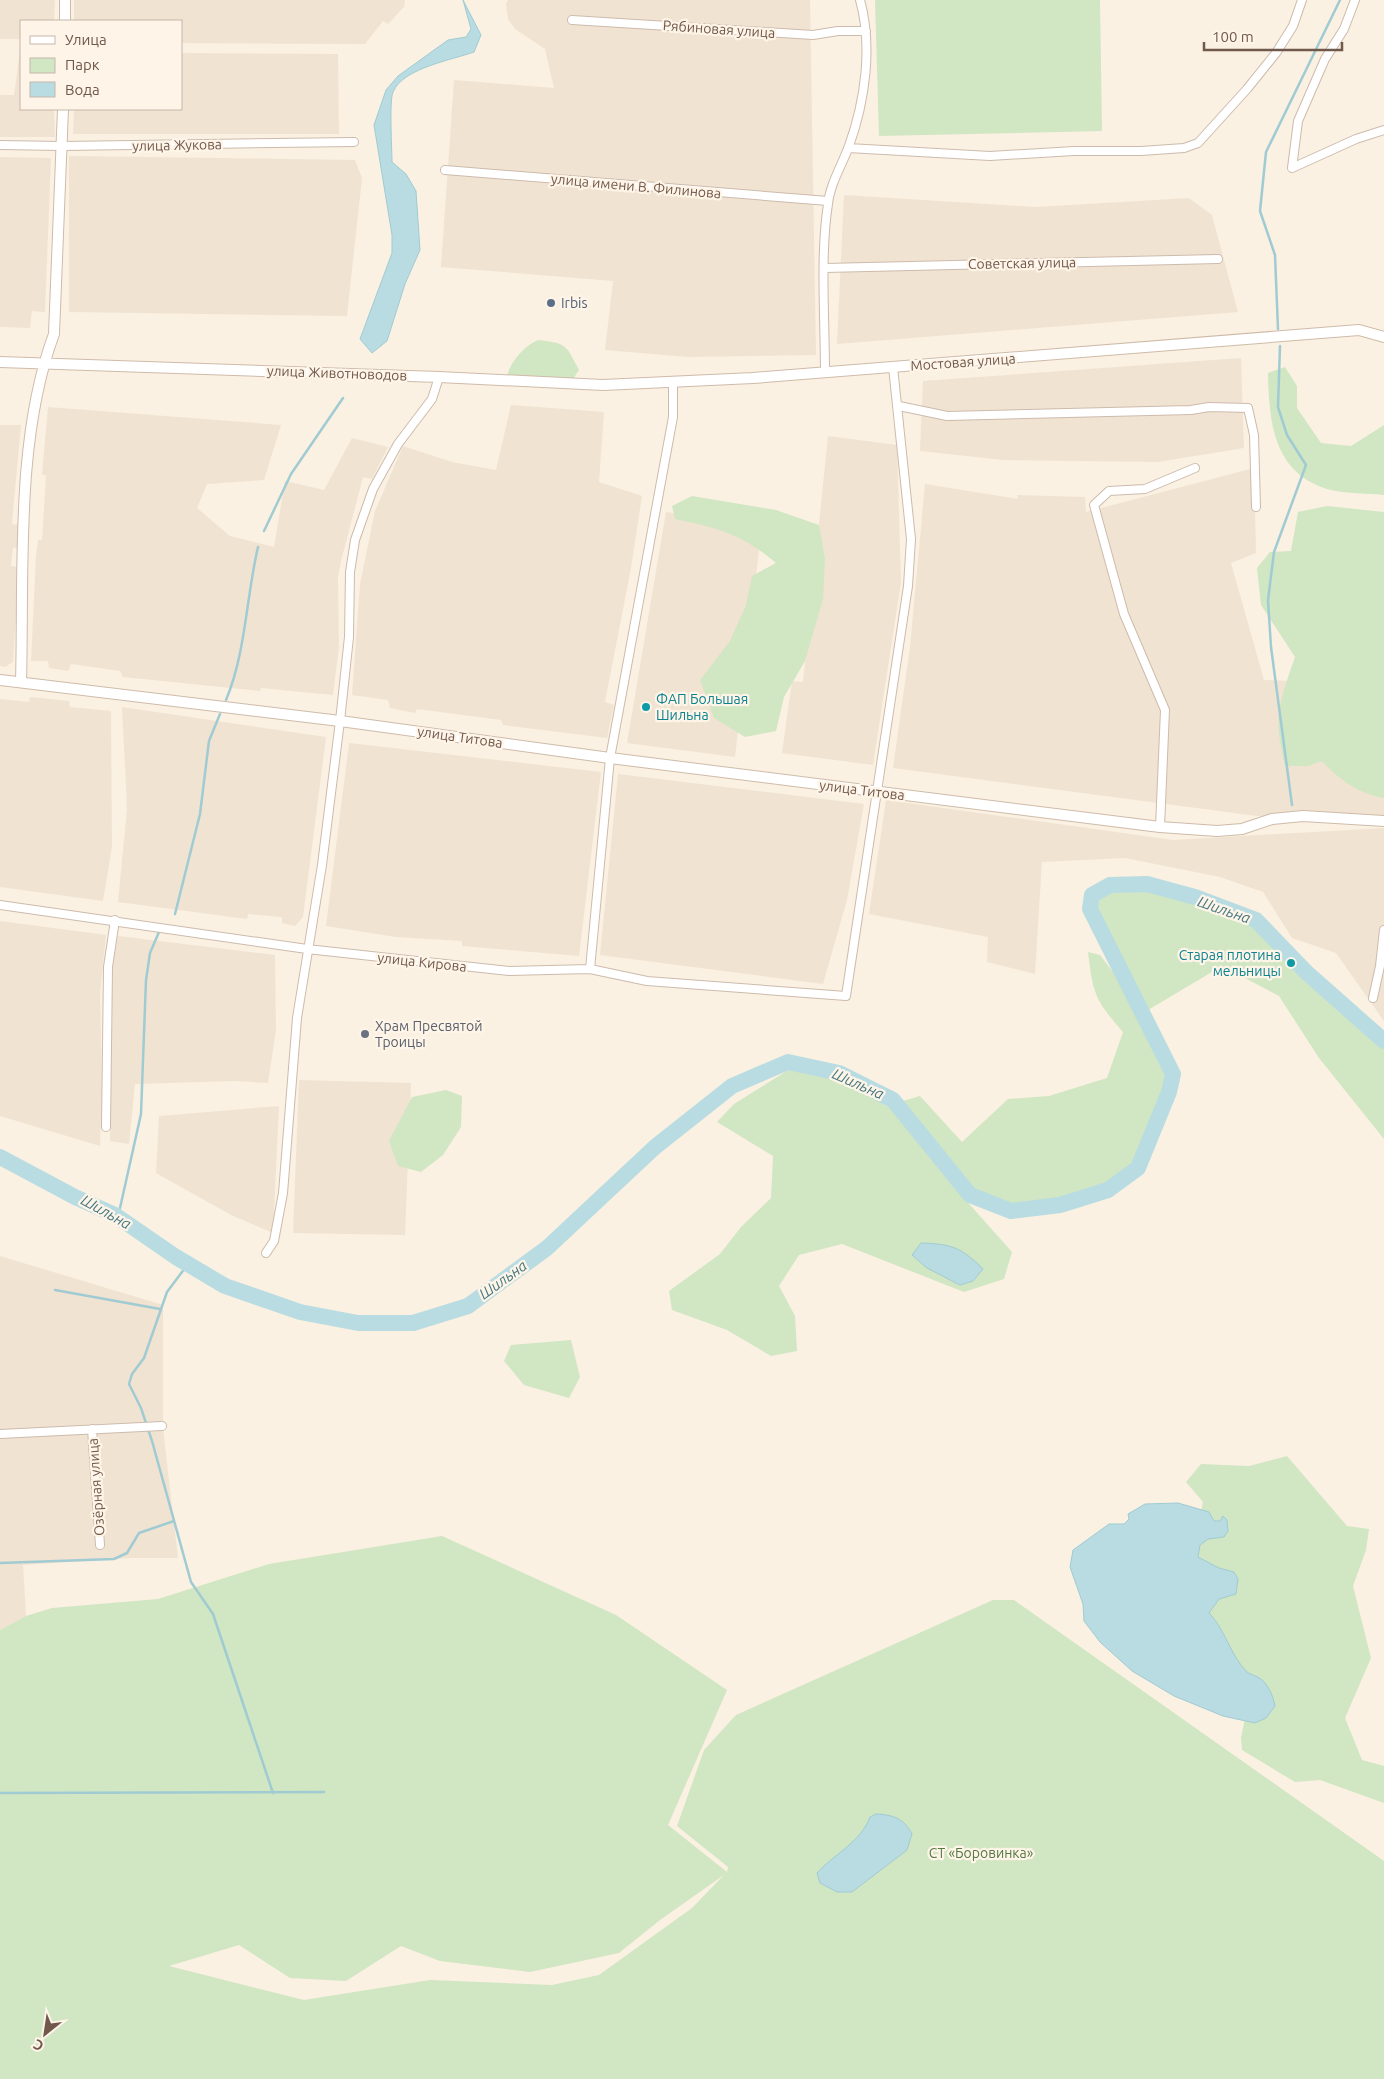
<svg xmlns="http://www.w3.org/2000/svg" width="1384" height="2079" font-family="Ubuntu,sans-serif">
  <rect width="100%" height="100%" fill="#faf1e2"/>
  <path fill="#f1e3d1" d="M0,0h55l-1,21h-33v18h-21z
    M74,0h331l-1,7 -16,17 -5,-3 -18,23 -184,-1v-22h-107z
    M508,0h302l6,355 -128,2 -83,-7 8,-69 -172,-14 13,-187 100,8 -9,-39 -30,-20 -7,-10 -2,-15z
    M20,51l1,58h33l1,28h-55v-42h14z
    M181,53l157,1 1,80h-266l1,-25h107z
    M69,156l286,4 7,18 -15,138 -278,-4z
    M0,157l51,1 -6,154 -13,-1 -2,17 -30,-1z
    M844,195l192,12 153,-9 23,17 26,97 -401,32z
    M1241,358l3,90 -86,14 -155,-2 -83,-9 3,-70z
    M511,405l93,7 -5,70 43,14 -11,72 -26,134 9,3 -7,33 -104,-13 -2,-5 -84,-11 -2,4 -25,-5 -2,-8 -36,-5 8,-111 15,-73 28,-65 49,16 44,8z
    M48,407l233,18 -17,55 -57,4 -10,24 33,28 44,11 11,-66 39,9 28,-52 36,9 -16,32 -9,-2 -22,84 -3,16 1,70 -6,48 -72,-7 -1,3 -137,-14 -3,-6 -49,-7 -3,7 -19,-3 -1,-7h-17l5,-105 2,-16h4l4,-64 -4,-2z
    M0,425h21l-9,99 7,1 1,23h-7l-2,18 8,1 -6,95 -8,5 -5,-1z
    M828,436l69,9 4,137 -28,183 -91,-12 10,-72 11,1z
    M1254,468l2,85 -25,10 33,117 29,1 91,43v92h-127l-364,-48 17,-121 15,-163 93,15 -1,-4 68,2 1,15z
    M666,512l96,12 -27,233 -108,-14z
    M30,697l39,4 1,6 41,4 1,136 -9,54 -103,-14v-188l29,3z
    M122,707l204,30 -23,180 -8,9 -13,-3v-6l-34,-3 -1,5 -129,-17 9,-93z
    M349,743l252,29 -22,184 -117,-10v-5l-66,-4 -70,-11z
    M618,774l246,30 -17,96 -24,84 -223,-29z
    M886,800l287,40 211,-12v193l-48,-68 -44,-15 -29,-46 -43,-15 -95,-19 -83,4 -7,112 -48,-12 1,-25 -119,-23z
    M0,921l106,14 -6,59 2,95 -2,57 -100,-30z
    M118,936l157,19 1,75 -8,53 -33,-2 -100,3 -6,60 -19,-3 1,-167z
    M299,1080l112,3 -6,152 -112,-2z
    M279,1106l-6,127 -42,-18 -75,-42 3,-57z
    M0,1256l163,49v123l15,130h-47l-108,7 3,51 -26,14z"/>
  <path fill="#d1e6c2" fill-rule="evenodd" d="M875,0h225l2,131 -223,5z
    M538,340c29,3 28,5 41,30l-6,9 -66,-3c4,-15 17,-30 31,-36z
    M1285,367l12,19v22l24,35 30,3 33,-21v70c-18,-2 -40,-1 -57,-6 -54,-17 -58,-67 -59,-116z
    M692,496l84,14 43,15 6,34 -2,40 -18,62 -21,36 -8,34 -31,6 -31,-19 -14,-38 30,-39 16,-36 6,-29 24,-13c-34,-29 -58,-35 -101,-44l-3,-13z
    M1327,506l57,6v286c-25,-4 -46,-19 -62,-37l-14,5h-23c-12,-50 -6,-62 10,-109l-34,-52 -4,-37 13,-16 21,-1 7,-39z
    M1147,884l48,13 61,23 50,52 78,69v98l-65,-81 -40,-62 -57,-30 -79,47 10,4 16,75 -19,65 -50,43 -65,16 -39,-6 -41,-22 57,64 -8,27 -40,13 -122,-48 -43,11 -20,31 16,30 2,35 -26,5 -44,-26 -55,-20 -3,-19 51,-37 21,-27 30,-29 2,-42 -56,-34 17,-18 64,-40 49,13 39,29 34,-10 42,46 46,-43 41,-3 58,-18 16,-46c-28,-32 -30,-38 -35,-80l12,3 41,54 -43,-81 -8,-19 2,-14 18,-10z
    M446,1090l16,6 -1,31 -18,28 -22,17 -23,-6 -9,-25 23,-44z
    M571,1340l9,37 -11,21 -45,-13 -20,-24 7,-16z
    M1287,1456l60,70 22,3 -3,21 -13,36 18,72 -26,60 17,42 22,6v37l-64,-23 -25,2 -53,-32 -1,-12 9,-45 -42,-64 -15,-78 10,-49 -17,-20 15,-18 48,2z
    M442,1536l174,79 111,75 -59,135 59,47 1,-5 -51,-41 27,-76 32,-35 257,-115h21l370,261v218h-1384v-449l26,-14 26,-8 106,-9 111,-35zM724,1875l-32,33 -93,67 -47,10 -122,-5 -126,20 -135,-34 70,-21 51,33 56,3 55,-35 39,15 90,11 89,-19 41,-33z"/>
  <path fill="#b9dce2" stroke="#a0cbd3" d="M463,0l18,35 -7,17c-22,8 -71,16 -81,40 -4,10 -1,56 -1,70l14,12 10,17 4,59 -15,34 -18,57 -15,12 -12,-14 32,-86v-18l-18,-110 12,-35 12,-14 50,-36 18,-3 5,-8z
    M921,1243c30,1 40,4 62,26l-10,12 -13,4 -33,-17 -15,-13z
    M1178,1503l31,9 5,9h6l3,-5 4,4 1,11 -4,6 -16,2 -8,6 -2,12 21,11 15,4 4,7 -2,15 -17,5 -10,14c16,16 21,42 38,59 4,3 10,4 14,7 8,7 12,17 14,27l-9,12 -11,5 -32,-7 -49,-20 -42,-25 -32,-29 -16,-21 -1,-17 -13,-37 3,-17 36,-26h15l5,-5 -1,-5 17,-10z
    M876,1814c17,1 28,4 36,20l-5,16 -55,42h-15l-17,-9 -3,-10c17,-19 44,-31 53,-56z"/>
  <g fill="none" stroke-linecap="round" stroke-linejoin="round">
    <path stroke="#a0cbd3" stroke-width="2.5" d="M1278,329l-3,-74 -15,-44 6,-59 74,-152
      M1280,346l-2,61 9,28 19,30 -32,87 -6,48 3,47 21,158
      M264,531l27,-57 52,-76
      M226,700c20,-48 20,-102 32,-153
      M175,914l25,-100 9,-73 11,-27
      M118,1217l23,-103 5,-134 4,-27 9,-21
      M188,1264l-21,28 -23,66 -12,16 -3,10 12,24 11,33 39,141 22,32 60,179
      M55,1290l105,19
      M0,1563l114,-4 13,-6 12,-20 35,-12
      M0,1793l324,-1"/>
    <path stroke="#b9dce2" stroke-width="16" d="M0,1157l75,40 40,18 61,42 49,29 75,26 58,11h55l55,-17 79,-58 108,-101 77,-61 56,-24 51,11 54,27 77,95 41,16 49,-6 48,-15 30,-22 31,-76 4,-18 -83,-165 2,-14 18,-10 37,-1 48,13 61,23 50,52 78,69"/>
    <g stroke="#cdbbad" stroke-width="10">
      <path id="street" d="M1355,0l-11,29 -19,30 -27,62 -6,47 64,-29 28,-9
        M572,20l241,15 25,-4h28
        M0,145l62,1 292,-4
        M848,148l142,8 84,-5h67l43,-3 14,-5 49,-54 29,-36 17,-27 9,-26
        M445,170l383,31
        M825,268l393,-9
        M825,372c0,-53 -5,-117 3,-168 2,-20 14,-39 21,-58 16,-45 24,-99 11,-146
        M899,406l48,10 244,-6 18,-3 39,1 6,27 2,72
        M1160,827l5,-117 -41,-96 -30,-109 15,-14 36,-2 50,-21
        M0,905l307,44 202,22 81,-2 57,12 199,15 62,-410 3,-47 -18,-172
        M590,969l20,-211 63,-341v-35
        M1373,998l7,-32 4,-36
        M106,1127l2,-160 7,-47
        M266,1253l8,-12 9,-48 14,-175 25,-153 18,-144 9,-84 1,-65 5,-32 18,-51 25,-45 34,-45 7,-22
        M92,1429l8,116
        M0,1434l162,-8"/>
    </g>
    <g stroke="#cfbbaa" stroke-width="12">
      <path id="secondary" d="M65,0v21
        M0,362l439,15 164,8 150,-7 606,-48 25,7
        M0,680l340,41 270,37 550,69 57,4 25,-2 30,-10 31,-3 81,5
        M21,682c3,-111 -6,-243 33,-348l9,-225"/>
    </g>
    <use href="#street" stroke="#fff" stroke-width="8"/>
    <use href="#secondary" stroke="#fff" stroke-width="10"/>
  </g>
  <circle fill="#5c6f8a" stroke="#fef5e8" stroke-width="2" cx="551" cy="303" r="5"/>
  <g fill="#0f9aa8" stroke="#fef5e8" stroke-width="2">
    <circle cx="646" cy="707" r="5"/>
    <circle cx="1291" cy="963" r="5"/>
  </g>
  <circle fill="#6b7280" stroke="#fef5e8" stroke-width="2" cx="365" cy="1034" r="5"/>
  <g text-anchor="middle" stroke-width="4.5" stroke-linejoin="round" paint-order="stroke">
    <g font-size="14" fill="#70584b" stroke="#fef5e8">
      <text transform="translate(719 29) rotate(4)" y="5">Рябиновая улица</text>
      <text transform="translate(177 145) rotate(-1)" y="5">улица Жукова</text>
      <text transform="translate(636 186) rotate(5)" y="5">улица имени В. Филинова</text>
      <text transform="translate(1022 263) rotate(-1)" y="5">Советская улица</text>
      <text transform="translate(963 362) rotate(-4)" y="5">Мостовая улица</text>
      <text transform="translate(337 373) rotate(2)" y="5">улица Животноводов</text>
      <text transform="translate(460 737) rotate(8)" y="5">улица Титова</text>
      <text transform="translate(862 790) rotate(7)" y="5">улица Титова</text>
      <text transform="translate(422 962) rotate(6)" y="5">улица Кирова</text>
      <text transform="translate(96 1487) rotate(-94)" y="5">Озёрная улица</text>
    </g>
    <g font-size="14" fill="#4e5e75" stroke="#fef5e8" text-anchor="start">
      <text x="561" y="308">Irbis</text>
    </g>
    <g font-size="14" fill="#0d838f" stroke="#fef5e8" text-anchor="start">
      <text x="656" y="704">ФАП Большая<tspan x="656" dy="16">Шильна</tspan></text>
      <text x="1281" y="960" text-anchor="end">Старая плотина<tspan x="1281" dy="16">мельницы</tspan></text>
    </g>
    <g font-size="14" fill="#5b616d" stroke="#fef5e8" text-anchor="start">
      <text x="375" y="1031">Храм Пресвятой<tspan x="375" dy="16">Троицы</tspan></text>
    </g>
    <g font-size="14" fill="#567a46" stroke="#fef5e8">
      <text x="981" y="1858">СТ «Боровинка»</text>
    </g>
    <g font-size="15" font-style="italic" fill="#477882" stroke="#fef5e8">
      <text transform="translate(1224 910) rotate(19)" y="5">Шильна</text>
      <text transform="translate(858 1084) rotate(24)" y="5">Шильна</text>
      <text transform="translate(106 1212) rotate(29)" y="5">Шильна</text>
      <text transform="translate(503 1280) rotate(-36)" y="5">Шильна</text>
    </g>
  </g>
  <rect x="20" y="20" width="162" height="90" fill="#fef5e8" stroke="#c5b6a9"/>
  <rect x="30" y="36" width="25" height="8" fill="#ffffff" stroke="#c5b6a9"/>
  <text x="65" y="45" font-size="15" fill="#70584b">Улица</text>
  <rect x="30" y="58" width="25" height="15" fill="#d1e6c2" stroke="#c5b6a9"/>
  <text x="65" y="70" font-size="15" fill="#70584b">Парк</text>
  <rect x="30" y="82" width="25" height="15" fill="#b9dce2" stroke="#c5b6a9"/>
  <text x="65" y="95" font-size="15" fill="#70584b">Вода</text>
  <g transform="translate(45 2034) rotate(210)" stroke="#fef5e8" stroke-width="4" paint-order="stroke">
  <path d="M0-4L9 19L0 12L-9 19Z" fill="#70584b"/>
  <text y="-8" font-size="14" font-weight="bold" text-anchor="middle" fill="#70584b">С</text>
  </g>
  <path d="M1204 42v8h138v-8" fill="none" stroke="#70584b" stroke-width="2.5"/>
  <text x="1212" y="42" font-size="15" fill="#70584b" stroke="#fef5e8" stroke-width="4" paint-order="stroke">100 m</text>
</svg>
